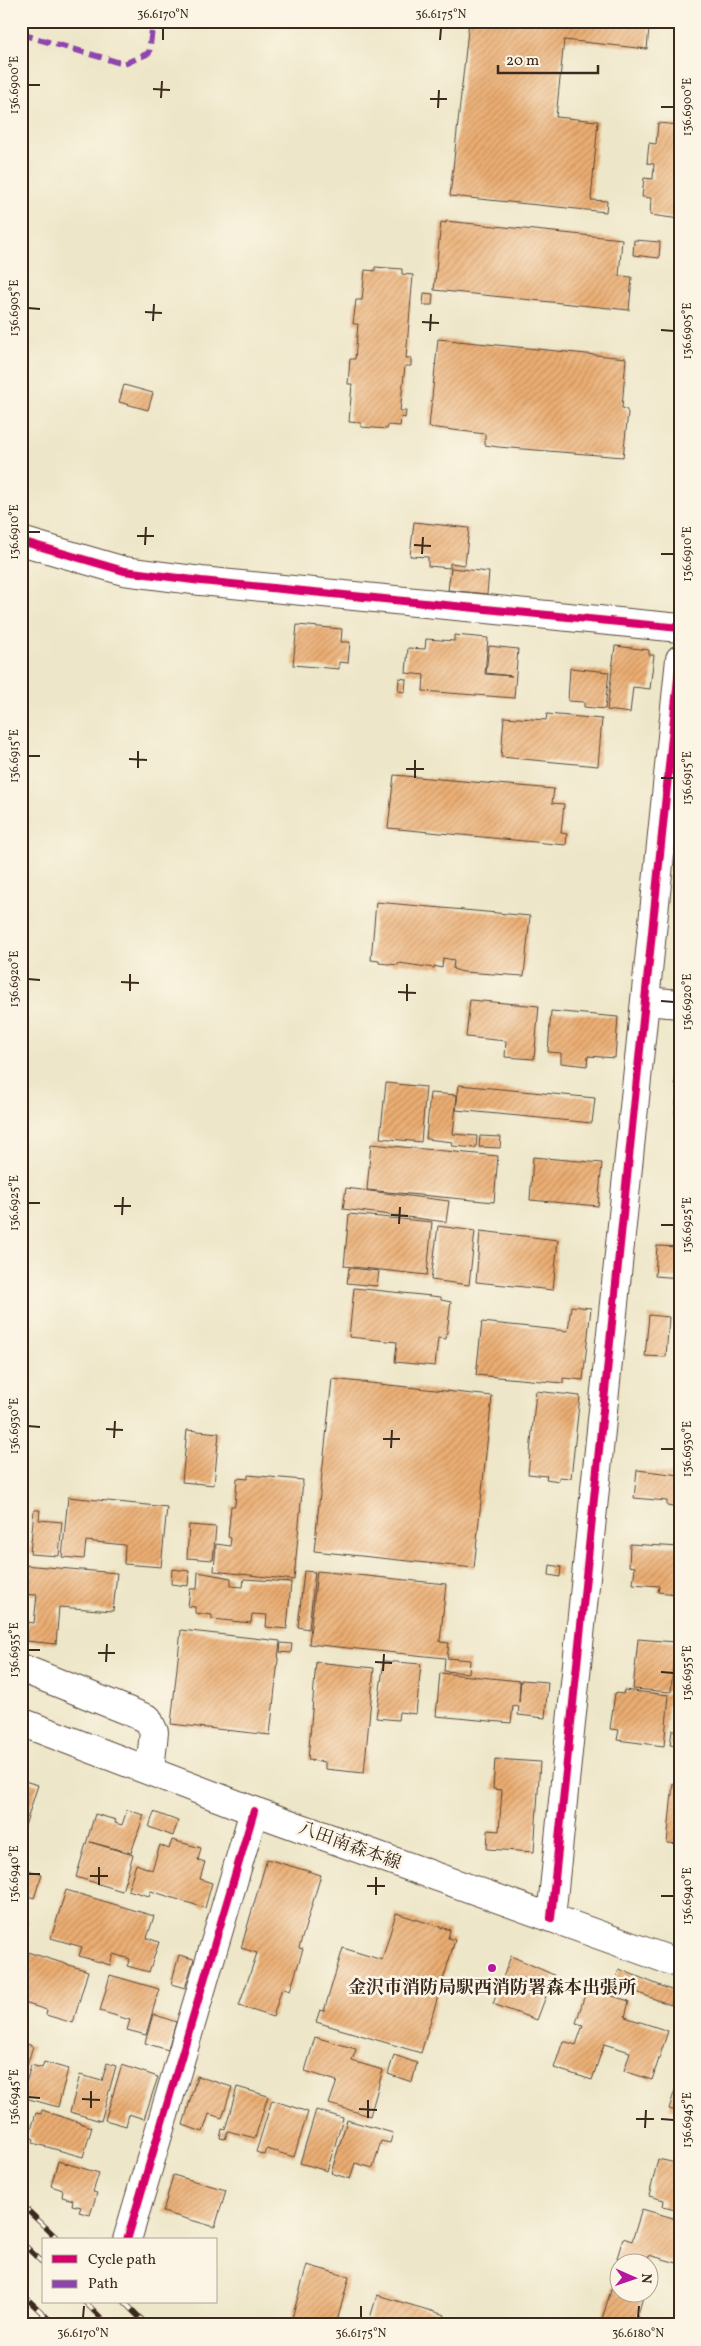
<svg xmlns="http://www.w3.org/2000/svg" width="701" height="2346" font-family="Vollkorn,'Noto Serif JP',serif">
  <defs>
    <pattern id="building-hatch" width="6" height="6" patternUnits="userSpaceOnUse" patternTransform="scale(1.25)"><rect width="6" height="6" fill="#ebad72"/><path d="M-1 1l2-2M0 6l6-6M5 7l2-2" fill="none" stroke="#c08d5d"/></pattern>
  </defs>
  <rect width="100%" height="100%" fill="#fcf5e5"/>
  <filter id="ink" filterUnits="userSpaceOnUse"><feTurbulence type="fractalNoise" baseFrequency=".02" numOctaves="2"/><feDisplacementMap in="SourceGraphic" scale="10" xChannelSelector="R" yChannelSelector="G"/><feConvolveMatrix kernelMatrix="1 2 1 2 8 2 1 2 1" color-interpolation-filters="sRGB"/></filter>
  <filter id="wash" filterUnits="userSpaceOnUse"><feTurbulence type="fractalNoise" baseFrequency=".0096" numOctaves="4" result="noise"/><feDisplacementMap in="SourceGraphic" scale="20" xChannelSelector="R" yChannelSelector="G"/><feGaussianBlur stdDeviation="1.12" result="paint"/><feColorMatrix in="noise" values="0 0 0 0 0 0 0 0 0 0 0 0 0 0 0 0 0 1.4 0 .05"/><feComposite in="paint" operator="in"/></filter>
  <g filter="url(#wash)">
    <rect width="100%" height="100%" fill="#ede6c8"/>
    <g id="blocks">
      <path fill="url(#building-hatch)" d="M469,21h195l-1,9 -14,-2 -2,21 -83,-9 -8,77 42,4 -7,79 16,1 -1,11 -156,-16z
        M658,123l22,2v94l-30,-4 1,-17 -9,-1 2,-19 9,1 1,-15 -7,-1 2,-20 7,1z
        M446,221l176,18 -3,37 13,1 -3,33 -195,-20 7,-68 5,1z
        M634,240l26,2 -1,16 -26,-3z
        M375,267l27,2v5l11,1 -7,83h5v8h-6l-5,45h6l-1,7 -4,-1 -1,9 -12,-1 -1,4 -26,-2v-4l-12,-1 3,-38h-4l2,-25h5l3,-35h-5l3,-24h6l3,-30 10,1z
        M424,293l9,1 -1,11h-9z
        M438,339l188,19 -4,50 4,1 2,4 -5,44 -125,-10 -13,-2v-11l-56,-7z
        M124,385l29,8 -5,17 -29,-8z
        M414,522l55,6 -4,37 -15,-2v5l-22,-2v-9l-18,-1z
        M451,568l38,4 -2,22 -39,-4z
        M297,625l45,4 -1,13h9l-2,21 -9,-1v7l-46,-4z
        M454,635l34,3 -3,36 27,2 -26,-3 3,-27 29,3 -4,49 -91,-7 1,-16 -18,-2 2,-25 17,1 1,-10 28,2z
        M615,646l34,4v5h5l-4,34 -17,-2 -3,26 -23,-3z
        M570,668l39,4 -4,37 -21,-2v-5l-16,-1z
        M399,678l7,1 -1,13 -7,-1z
        M547,714l55,5 -4,47 -97,-9 3,-40 42,3z
        M394,775l160,14 -2,14 12,1 -3,29 6,1 -1,11 -178,-17z
        M376,902l154,14 -6,60 -61,-4 -10,-3 1,-9 -11,-2 -1,10 -8,-2v2l-35,-5 -1,2 -19,-2v-2l-8,-1z
        M470,1000l69,6 -5,53 -29,-2 1,-16 -40,-4z
        M551,1011l67,6 -3,41 -27,-2 -1,10 -26,-3v-10l-13,-1z
        M678,1049h2v35h-5z
        M386,1083l40,4 -5,55 -41,-4z
        M459,1085l136,13 -3,25 -136,-13z
        M430,1093l27,2 -4,39 24,2 -1,12 -24,-2 1,-4 -27,-3z
        M677,1094l3,1v20l-5,-1z
        M678,1121h2v25l-4,-1z
        M480,1136l21,1 -1,11 -21,-1z
        M371,1144l127,12 -4,46 -127,-12z
        M533,1157l69,6 -4,43 -68,-6z
        M346,1188l103,13 -3,21 -103,-13z
        M349,1214l83,8 -5,53 -83,-9z
        M438,1226l37,5 -6,54 -38,-5z
        M480,1231l78,9 -5,50 -77,-8z
        M657,1246l23,1v31l-25,-2z
        M21,1263l4,1 -2,33h-2z
        M349,1268l30,3 -2,15 -30,-3z
        M354,1288l87,9v3l10,2 -5,37 -8,-1 -3,28 -40,-4 2,-20 -48,-5z
        M571,1306l20,2 -8,72 -20,-2v5l-87,-8 6,-53 86,9z
        M649,1315l20,2 -3,40 -21,-1z
        M332,1379l160,17 -18,172 -160,-17z
        M536,1391l44,5 -9,82 -12,-1v4l-13,-2 1,-3 -19,-2z
        M187,1430l32,3 -5,52 -32,-3z
        M637,1470l43,5v33l-13,-2v-5l-33,-3z
        M248,1475l55,5 -9,100 -80,-9 2,-27 14,2 1,-8 -3,-1 3,-31h4l2,-28 11,1z
        M68,1497l99,10 -6,60 -37,-3 1,-19 -39,-4 -2,18 -22,-2z
        M34,1510h6l-1,10 23,2 -3,34 -29,-2z
        M678,1512h2v16h-3z
        M189,1525l27,2 -3,33 -26,-2z
        M630,1544l50,3 -3,47 -19,-2 1,-6 -26,-2 2,-17 -6,-1z
        M23,1565l94,8 -4,38 -54,-4 -3,37 -30,-3 1,-19 7,1 3,-28 -16,-1z
        M550,1565l11,2 -1,10 -11,-2z
        M172,1569l17,2 -1,15 -17,-2z
        M304,1571l11,1 -6,57 -11,-2z
        M317,1571l129,13 -6,58 9,1 -2,15 23,2 -1,13 -25,-2 1,-13 -136,-14z
        M198,1572l33,6v8l12,1 1,-8 47,3 -4,47 -21,-2 1,-12 -15,-1 -1,9 -39,-4v-4l-17,-2v-6l-7,-1 2,-17h7z
        M181,1630l99,11 -10,94 -99,-11z
        M638,1639l37,3 -4,50 -38,-3z
        M281,1643l11,1 -1,9 -11,-1z
        M384,1661l37,3 -5,50 -17,-2 -1,8 -22,-2z
        M316,1662l58,6 -10,105 -39,-4v-7l-17,-2z
        M440,1673l80,8 -1,21 2,-22 27,2 -3,36 -27,-3 1,-8 -6,-1 -2,17 -75,-7z
        M624,1690l45,5 -5,51 -47,-6 2,-10 -9,-1 5,-36 8,1z
        M672,1730h8v16l-10,-1z
        M495,1759l45,3 -6,90 -47,-3 1,-19 11,1 3,-41 -9,-1z
        M21,1780l17,5 -16,50h-1z
        M673,1783h7v61l-13,-1z
        M127,1810l17,5 -13,38 -41,-11 43,13 -11,36 -46,-14 19,-63 21,6 -1,3 7,2z
        M154,1812l24,9 -5,15 -24,-9z
        M172,1840l29,8 -3,12 7,2 -5,17 12,4 -7,25 -54,-17 -2,5 -21,-6 8,-26 16,6 8,-25 9,4z
        M267,1859l54,16 -22,73 4,1 -13,42 -8,-3 -9,29 -34,-11 18,-53 -16,-5z
        M21,1868l21,6 -8,24 -13,-4z
        M66,1890l88,26 -7,22 12,4 -10,30 -22,-6 3,-7 -17,-5 -3,11 -31,-9 3,-9 -31,-9z
        M396,1913l54,17 -2,8 7,2 -34,113 -105,-31 4,-12 4,1 19,-63 39,12z
        M21,1919l7,2 -6,18h-1z
        M21,1950l67,21 -15,52 -27,-8 1,-5 -26,-8z
        M179,1955l15,4 -9,29 -14,-4z
        M511,1956l43,19 -17,45 -44,-16z
        M619,1969l57,23 -5,13 -57,-21z
        M110,1975l49,14 -13,46 -19,-5 3,-10 -30,-9z
        M587,1988l42,13 -4,16 43,14 -16,49 -28,-9 6,-19 -26,-8 -12,36 -38,-12 9,-27 13,4 7,-20 -7,-2z
        M153,2014l23,8 -8,28 -23,-7z
        M315,2037l41,12 -4,12 31,9 -13,46 -41,-12 8,-23 -32,-10z
        M21,2042l12,4 -11,36h-1z
        M394,2055l23,8 -5,19 -24,-8z
        M44,2062l24,7 -10,38 -36,-10 9,-32 11,3z
        M107,2063l9,3 -15,55 -31,-9 10,-37 22,6z
        M122,2065l36,12 -14,42 -15,-5 -3,12 -21,-6z
        M680,2074v38l-11,-3z
        M197,2076l35,11 -10,31 -13,-4 -6,18 -20,-7z
        M237,2087l31,9 -13,42 -27,-7 -3,8 -5,-1 2,-9 3,1z
        M272,2100l36,12 -14,45 -27,-8 -2,6 -9,-3z
        M42,2110l50,17 -9,30 -50,-14 1,-4 -5,-2 7,-24 5,1z
        M316,2110l27,8 -16,53 -27,-8z
        M347,2120l46,13 -3,10 -9,-2 -8,27 -18,-5 -5,16 -19,-6z
        M658,2159l22,5v47l-17,-4 1,-7 -15,-4z
        M58,2161l41,12 -6,19 4,1 -7,22 -11,-3 2,-5 -9,-2 1,-5 -11,-3 1,-7 -12,-4z
        M173,2175l53,15 -11,37 -52,-15z
        M642,2209l38,11v34l-3,9 -28,-8 -3,9h-12l-17,-6 6,-20 9,3z
        M307,2265l42,12 -13,48h-46z
        M612,2287l6,2v5h15l10,3 -8,28h-35z
        M377,2295l68,20 -2,10h-75z"/>
    </g>
  </g>
  <g filter="url(#ink)">
    <use href="#blocks" fill-opacity="0" stroke="#564638" stroke-width="1"/>
    <g fill="none" stroke-linecap="round" stroke-linejoin="round">
      <g stroke="#564638" stroke-width="30">
        <path id="minor" d="M21,541l103,30 77,10 479,47
          M645,1001l35,3
          M21,1668l127,51 6,13 -4,38
          M127,2240l127,-429"/>
      </g>
      <g stroke="#564638" stroke-width="30">
        <path id="tertiary" d="M551,1918l129,-1259"/>
      </g>
      <g stroke="#564638" stroke-width="30">
        <path id="secondary" d="M21,1722l233,89 426,153"/>
      </g>
      <use href="#minor" stroke="#fff" stroke-width="28"/>
      <use href="#tertiary" stroke="#fff" stroke-width="28"/>
      <use href="#secondary" stroke="#fff" stroke-width="28"/>
      <g stroke="#3b2a1e" stroke-width="5.5">
        <path id="rail" d="M21,2204l38,36
          M21,2242l23,22
          M21,2293l34,32
          M85,2302l23,23
          M124,2302l23,23
          M21,2324l1,1"/>
      </g>
      <use href="#rail" stroke="#fcf5e5" stroke-width="4" stroke-dasharray="11" stroke-linecap="butt"/>
      <path stroke="#8e44ad" stroke-width="6" stroke-dasharray="12 6" stroke-linecap="butt" d="M21,34l103,30 25,-11 4,-32"/>
      <g stroke="#fcf5e5" stroke-width="11">
        <path id="cycleway" d="M21,541l103,30 77,10 479,47
          M551,1918l129,-1259
          M127,2240l127,-429"/>
      </g>
      <use href="#cycleway" stroke="#d6006c" stroke-width="8"/>
    </g>
  </g>
  <path fill="none" stroke="#3b2a1e" stroke-width="2" d="M163,40v-12M440,40l1,-12M28,85h12M153,89l17,1M161,98l1,-17M430,99h17M661,107h13M438,108l1,-18M28,308l12,1M145,312l17,1M153,321l1,-17M422,322l17,1M661,330l13,1M430,331l1,-17M28,532h12M137,536h17M145,545l1,-18M414,545l17,1M422,554l1,-17M661,554h13M28,756h12M129,759l18,1M138,768v-17M406,769h18M415,778v-18M661,778h13M28,979l12,1M121,982l18,1M130,991v-17M398,992l18,1M407,1001v-17M661,1001l13,1M28,1203h12M114,1206h17M122,1215l1,-18M391,1215l17,1M399,1224l1,-17M661,1225h13M28,1426l12,1M106,1429l17,1M114,1438l1,-17M383,1439h17M391,1448l1,-18M661,1449h13M28,1650h12M98,1653h17M106,1662l1,-18M375,1662l17,1M383,1671l1,-17M661,1672l13,1M28,1874h12M90,1876h18M99,1885v-18M367,1886h18M376,1895v-18M661,1896h13M28,2097l12,1M82,2099l18,1M91,2108v-17M359,2109l18,1M368,2118v-18M636,2119h18M661,2119l13,1M645,2128l1,-18M83,2318l1,-12M361,2318v-12M638,2318l1,-12"/>
  <circle fill="#b5179e" stroke="#fcf5e5" stroke-width="2" cx="492" cy="1968" r="5"/>
  <g text-anchor="middle" stroke-width="5" stroke-linejoin="round" paint-order="stroke">
    <g font-size="18" fill="#3b2a1e" stroke="#fcf5e5">
      <text transform="translate(350 1845) rotate(20)" y="6">八田南森本線</text>
    </g>
    <g font-size="18" font-weight="bold" fill="#3b2a1e" stroke="#fcf5e5">
      <text x="492" y="1993">金沢市消防局駅西消防署森本出張所</text>
    </g>
  </g>
  <rect width="701" height="2346" fill="none" stroke="#fcf5e5" stroke-width="55"/>
  <rect x="42" y="2238" width="175" height="65" fill="#fcf5e5" stroke="#afa495"/>
  <rect x="52" y="2255" width="25" height="8" fill="#d6006c" stroke="#afa495"/>
  <text x="88" y="2264" font-size="15" fill="#3b2a1e">Cycle path</text>
  <rect x="52" y="2280" width="25" height="8" fill="#8e44ad" stroke="#afa495"/>
  <text x="88" y="2288" font-size="15" fill="#3b2a1e">Path</text>
  <g transform="translate(634 2278) rotate(92)"><circle r="24" fill="#fcf5e5" stroke="#afa495"/>
  <path d="M0-4L9 19L0 12L-9 19Z" fill="#b5179e"/>
  <text y="-8" font-size="14" font-weight="bold" text-anchor="middle" fill="#3b2a1e">N</text>
  </g>
  <path d="M498 65v8h100v-8" fill="none" stroke="#3b2a1e" stroke-width="2.5"/>
  <text x="506" y="65" font-size="15" fill="#3b2a1e" stroke="#fcf5e5" stroke-width="4" paint-order="stroke">20 m</text>
  <rect x="28" y="28" width="646" height="2290" fill="none" stroke="#3b2a1e" stroke-width="2"/>
  <g font-size="12" text-anchor="middle" fill="#3b2a1e">
    <text x="163" y="18">36.6170°N</text>
    <text x="441" y="18">36.6175°N</text>
    <text transform="translate(14 85) rotate(-90)" y="4">136.6900°E</text>
    <text transform="translate(687 107) rotate(-90)" y="4">136.6900°E</text>
    <text transform="translate(14 308) rotate(-90)" y="4">136.6905°E</text>
    <text transform="translate(687 331) rotate(-90)" y="4">136.6905°E</text>
    <text transform="translate(14 532) rotate(-90)" y="4">136.6910°E</text>
    <text transform="translate(687 554) rotate(-90)" y="4">136.6910°E</text>
    <text transform="translate(14 756) rotate(-90)" y="4">136.6915°E</text>
    <text transform="translate(687 778) rotate(-90)" y="4">136.6915°E</text>
    <text transform="translate(14 979) rotate(-90)" y="4">136.6920°E</text>
    <text transform="translate(687 1002) rotate(-90)" y="4">136.6920°E</text>
    <text transform="translate(14 1203) rotate(-90)" y="4">136.6925°E</text>
    <text transform="translate(687 1225) rotate(-90)" y="4">136.6925°E</text>
    <text transform="translate(14 1426) rotate(-90)" y="4">136.6930°E</text>
    <text transform="translate(687 1449) rotate(-90)" y="4">136.6930°E</text>
    <text transform="translate(14 1650) rotate(-90)" y="4">136.6935°E</text>
    <text transform="translate(687 1673) rotate(-90)" y="4">136.6935°E</text>
    <text transform="translate(14 1874) rotate(-90)" y="4">136.6940°E</text>
    <text transform="translate(687 1896) rotate(-90)" y="4">136.6940°E</text>
    <text transform="translate(14 2097) rotate(-90)" y="4">136.6945°E</text>
    <text transform="translate(687 2120) rotate(-90)" y="4">136.6945°E</text>
    <text x="83" y="2337">36.6170°N</text>
    <text x="361" y="2337">36.6175°N</text>
    <text x="638" y="2337">36.6180°N</text>
  </g>
</svg>
